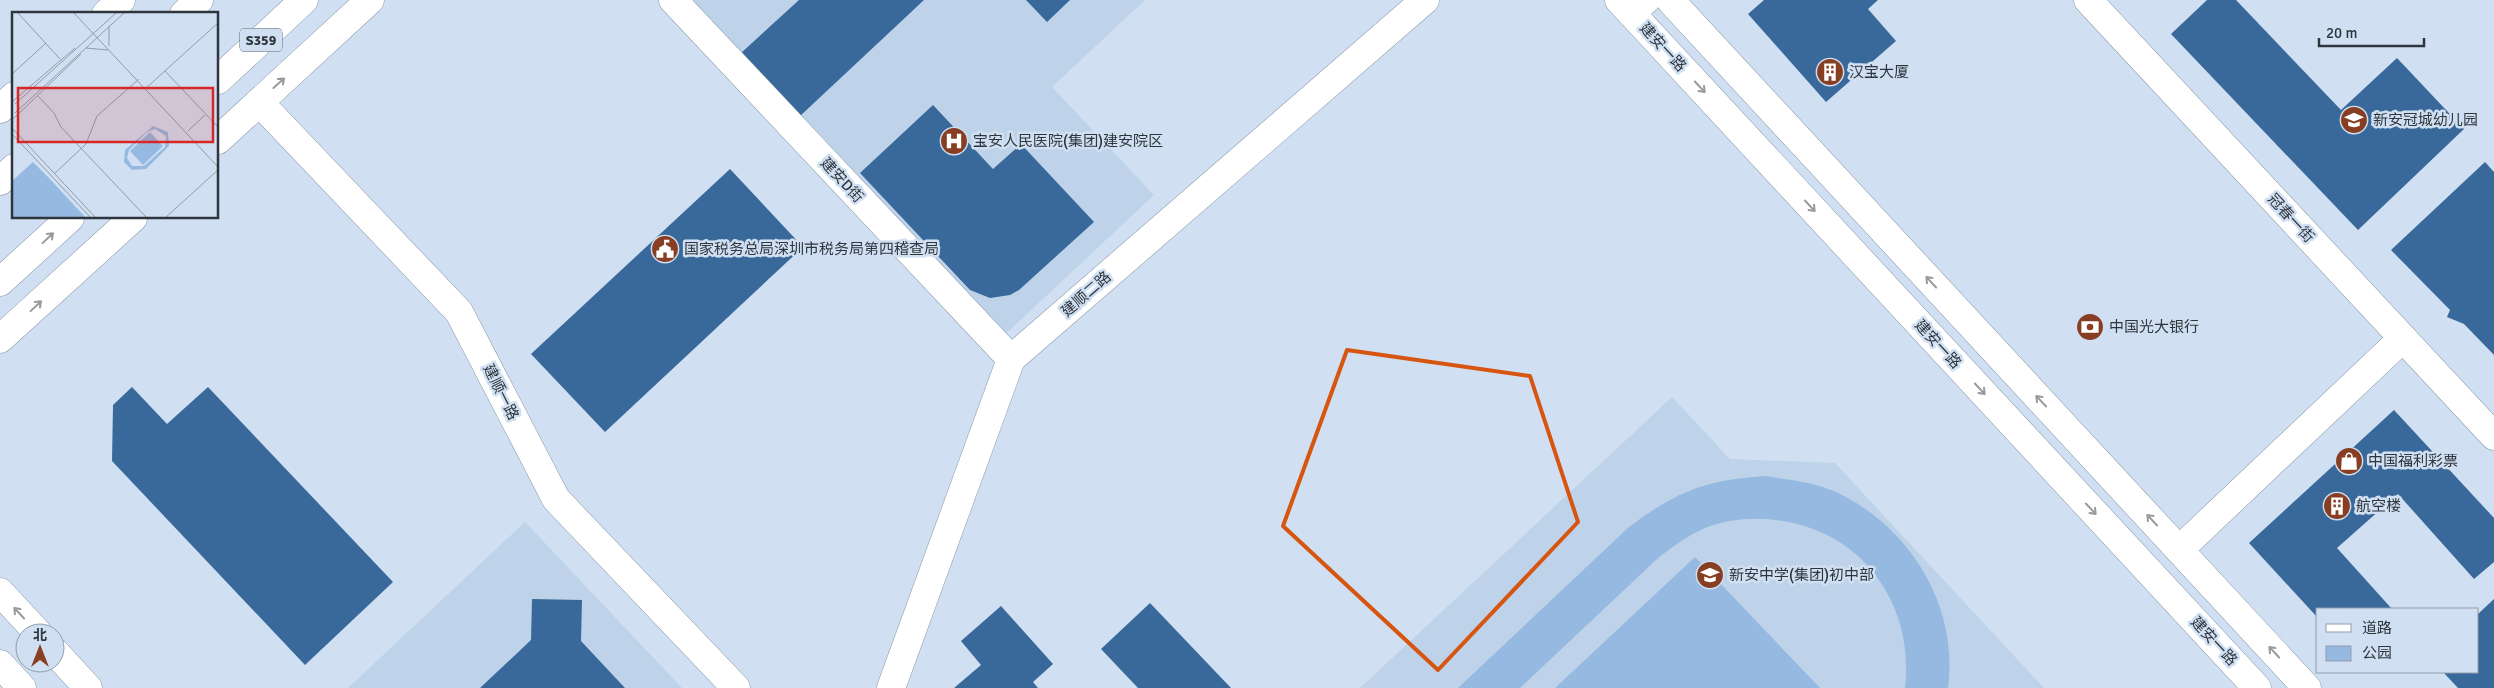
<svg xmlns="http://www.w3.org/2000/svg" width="2494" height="688" font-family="Signika,'Noto Sans SC',sans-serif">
  <rect width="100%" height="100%" fill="#d0e0f2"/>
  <path fill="#bed3e9" d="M672,0h473l-93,87 102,108 -158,148z
    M1672,397l58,62 105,4 209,225h-684z
    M525,522l157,166h-334z"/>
  <path fill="#95b9e0" d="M1765,476c24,4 50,6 73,17 73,35 121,114 110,195h-43c10,-84 -43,-158 -129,-168 -23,-3 -49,-1 -71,8 -18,8 -33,19 -48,31l-137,129h-62l171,-161c48,-36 77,-47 136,-51z
    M1695,557l125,131h-265z"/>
  <path fill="#38699a" d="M799,0h125l-125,117 -59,-63z
    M1026,0h44l-23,22z
    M1764,0h114l-10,9 28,32 -70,61 -78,-88z
    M2207,0h29l105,110 56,-52 67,71 -106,101 -187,-196z
    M933,105l60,64 28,-25 73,78 -75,68 -9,5 -20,3 -20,-8 -110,-117z
    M2485,162l9,10v183l-30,-31 -17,-7 3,-7 -59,-60z
    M730,169l73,78 -198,185 -74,-78z
    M132,387l35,37 41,-37 185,195 -88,83 -193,-204 1,-56z
    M2394,410l100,108v44l-20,17 -76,-85 -61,54 55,61h-74v9l-69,-75z
    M532,599l50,1 -1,41 44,47h-145l51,-48z
    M2494,599v89h-36l-15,-16h35v-58z
    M1150,603l81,85h-93l-37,-39z
    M1001,606l52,58 -20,18 5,6h-84l27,-23 -20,-24z"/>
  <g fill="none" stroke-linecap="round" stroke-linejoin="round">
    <g stroke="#8998a8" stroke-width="29">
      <path id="minor" d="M673,0l338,359
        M2088,0l406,436
        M1631,13l15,-13
        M259,102l200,210 97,187 180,189
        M2179,550l224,-212
        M891,688l120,-329 414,-359"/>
    </g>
    <g stroke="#8998a8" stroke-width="29">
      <path id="major" d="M1619,0l638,688
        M1670,0l637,688
        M106,14l15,-14
        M184,14l15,-14
        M218,80l86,-80
        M0,109l14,-13
        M218,140l152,-140
        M0,181l14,-13
        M0,282l70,-64
        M0,339l133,-121
        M0,592l38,41
        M55,652l33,36
        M0,664l22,24"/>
    </g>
    <use href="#minor" stroke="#fff" stroke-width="28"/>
    <use href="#major" stroke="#fff" stroke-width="28"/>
  </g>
  <defs><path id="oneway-shaft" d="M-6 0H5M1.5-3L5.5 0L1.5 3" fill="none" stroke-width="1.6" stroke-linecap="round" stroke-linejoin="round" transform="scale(1.25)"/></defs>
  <g stroke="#979a9e">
    <use href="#oneway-shaft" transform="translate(279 83) rotate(-42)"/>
    <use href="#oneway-shaft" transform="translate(1700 87) rotate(47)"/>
    <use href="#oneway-shaft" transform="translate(1810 206) rotate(47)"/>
    <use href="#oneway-shaft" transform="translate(48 238) rotate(-43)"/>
    <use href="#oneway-shaft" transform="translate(1931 282) rotate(-133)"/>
    <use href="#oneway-shaft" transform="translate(36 306) rotate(-43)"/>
    <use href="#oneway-shaft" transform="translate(1980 389) rotate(47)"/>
    <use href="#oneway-shaft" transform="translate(2041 401) rotate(-133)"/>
    <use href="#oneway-shaft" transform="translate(2091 509) rotate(47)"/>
    <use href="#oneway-shaft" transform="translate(2152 520) rotate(-133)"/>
    <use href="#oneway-shaft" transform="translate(19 613) rotate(-133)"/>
    <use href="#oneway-shaft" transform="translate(2274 652) rotate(-133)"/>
  </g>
  <path fill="none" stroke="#d65511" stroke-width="4" stroke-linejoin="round" d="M1347,350l183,26 48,146 -140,148 -155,-144z"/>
  <defs>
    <g id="building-disc" transform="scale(1.4375)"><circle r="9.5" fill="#873e23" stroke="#d0e0f2"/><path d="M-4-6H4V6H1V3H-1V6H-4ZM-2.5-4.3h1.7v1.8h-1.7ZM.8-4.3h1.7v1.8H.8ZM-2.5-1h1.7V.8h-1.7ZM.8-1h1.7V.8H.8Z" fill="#fff"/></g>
    <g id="school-disc" transform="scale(1.4375)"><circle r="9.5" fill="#873e23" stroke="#d0e0f2"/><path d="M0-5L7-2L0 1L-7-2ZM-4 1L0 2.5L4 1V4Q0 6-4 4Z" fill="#fff"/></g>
    <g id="hospital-disc" transform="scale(1.4375)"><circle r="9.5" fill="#873e23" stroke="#d0e0f2"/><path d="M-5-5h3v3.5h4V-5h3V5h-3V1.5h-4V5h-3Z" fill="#fff"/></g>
    <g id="civic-disc" transform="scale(1.4375)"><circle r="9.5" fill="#873e23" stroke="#d0e0f2"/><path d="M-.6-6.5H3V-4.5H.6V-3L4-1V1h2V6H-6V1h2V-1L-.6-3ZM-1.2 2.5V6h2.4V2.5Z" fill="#fff"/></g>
    <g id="bank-disc" transform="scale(1.4375)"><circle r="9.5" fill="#873e23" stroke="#d0e0f2"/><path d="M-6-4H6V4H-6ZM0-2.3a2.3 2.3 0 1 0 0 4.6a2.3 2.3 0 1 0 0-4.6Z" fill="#fff"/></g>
    <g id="shop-disc" transform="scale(1.4375)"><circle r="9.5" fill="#873e23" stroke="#d0e0f2"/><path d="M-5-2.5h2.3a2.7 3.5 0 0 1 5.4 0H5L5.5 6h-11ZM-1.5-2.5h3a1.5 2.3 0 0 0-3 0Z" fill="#fff"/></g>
  </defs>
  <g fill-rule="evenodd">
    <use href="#building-disc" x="1830" y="72"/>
    <use href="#school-disc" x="2354" y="120"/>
    <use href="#hospital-disc" x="954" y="141"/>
    <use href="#civic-disc" x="665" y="249"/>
    <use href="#bank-disc" x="2090" y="327"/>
    <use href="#shop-disc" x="2349" y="461"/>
    <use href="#building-disc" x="2337" y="506"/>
    <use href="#school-disc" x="1710" y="575"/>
  </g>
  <g text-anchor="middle" stroke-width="5" stroke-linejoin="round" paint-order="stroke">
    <rect fill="#d0e0f2" stroke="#5f6873" stroke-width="1" x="240" y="28.5" width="42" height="23" rx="4"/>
    <g font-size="14" font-weight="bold" fill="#2f353c">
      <text x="261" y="45">S359</text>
    </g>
    <g font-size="15" fill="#2f353c" stroke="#d0e0f2">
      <text transform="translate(1663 47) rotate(47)" y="5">建安一路</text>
      <text transform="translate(842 180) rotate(47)" y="5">建安D街</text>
      <text transform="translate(2291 218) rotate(47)" y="5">冠春一街</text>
      <text transform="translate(1086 294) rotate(-41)" y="5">建顺二路</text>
      <text transform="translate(1938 344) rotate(47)" y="5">建安一路</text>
      <text transform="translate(501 392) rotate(63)" y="5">建顺一路</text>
      <text transform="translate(2214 641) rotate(47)" y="5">建安一路</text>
    </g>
    <g font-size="15" fill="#2f353c" stroke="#d0e0f2" text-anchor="start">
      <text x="1849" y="77">汉宝大厦</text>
      <text x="2373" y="125">新安冠城幼儿园</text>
      <text x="973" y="146">宝安人民医院(集团)建安院区</text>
      <text x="684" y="254">国家税务总局深圳市税务局第四稽查局</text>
      <text x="2109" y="332">中国光大银行</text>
      <text x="2368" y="466">中国福利彩票</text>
      <text x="2356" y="511">航空楼</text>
      <text x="1729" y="580">新安中学(集团)初中部</text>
    </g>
  </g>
  <g transform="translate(12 12)">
    <rect width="206" height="206" fill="#d0e0f2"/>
    <path d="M141,114l15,6 1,14 -23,23 -14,1 -8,-8 1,-12zM143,117l11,7 -1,11 -21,19h-12l-5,-8 2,-8 18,-18zM138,120l13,14 -20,19 -13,-14zM21,150l15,15 38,41h-74v-37z" fill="#95b9e0" fill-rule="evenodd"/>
    <path fill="none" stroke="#909ca9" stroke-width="1" d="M6,1l42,46M62,1l145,155M97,14v20M74,36l22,2M153,59l54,57M0,62l34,-31M133,77l74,-67M26,84l16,17 7,14 86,91M0,90l63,-54M3,92l101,-91M3,101l109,-100M0,108l69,-66M0,116l84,90M176,119l17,-16M0,122l79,84M42,162l32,-30 11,-28 42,-37M153,206l54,-49"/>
    <path fill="#d62828" fill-opacity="0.15" stroke="#d62828" stroke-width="2.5" d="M6,76h195v54h-195z"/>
    <rect width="206" height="206" fill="none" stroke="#2f353c" stroke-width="2.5"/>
  </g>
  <rect x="2316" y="608" width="162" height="65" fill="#d0e0f2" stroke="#909ca9"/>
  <rect x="2326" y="624" width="25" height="8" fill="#ffffff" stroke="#909ca9"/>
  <text x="2362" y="633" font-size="15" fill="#2f353c">道路</text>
  <rect x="2326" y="646" width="25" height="15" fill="#95b9e0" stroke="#909ca9"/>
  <text x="2362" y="658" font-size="15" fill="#2f353c">公园</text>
  <g transform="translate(40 648)"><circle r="24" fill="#d0e0f2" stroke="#909ca9"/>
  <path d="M0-4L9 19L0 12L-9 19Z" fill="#873e23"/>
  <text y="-8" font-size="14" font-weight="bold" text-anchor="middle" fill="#2f353c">北</text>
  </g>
  <path d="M2319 38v8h105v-8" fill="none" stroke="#2f353c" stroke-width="2.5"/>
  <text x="2326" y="38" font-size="15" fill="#2f353c" stroke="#d0e0f2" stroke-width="4" paint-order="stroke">20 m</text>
</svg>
